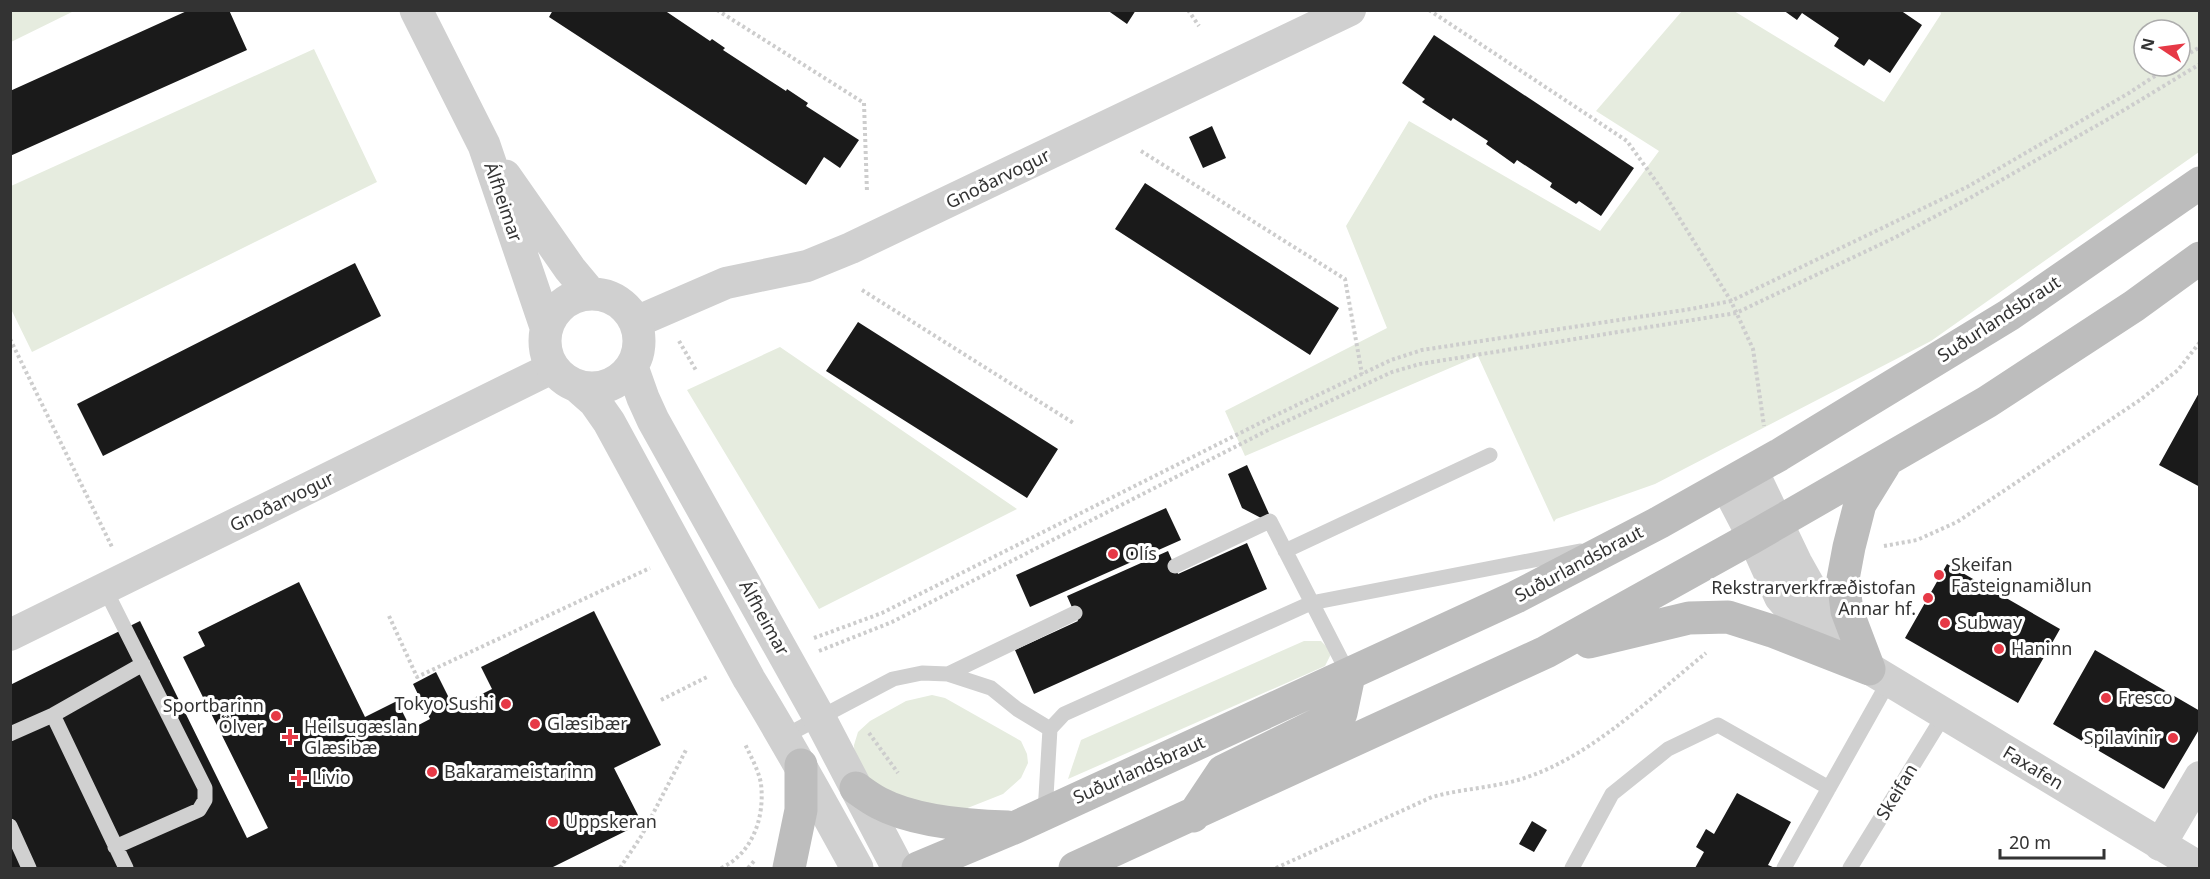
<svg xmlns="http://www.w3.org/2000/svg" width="2210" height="879" font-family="'Noto Sans',sans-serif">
  <rect width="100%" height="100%" fill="#fff"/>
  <path fill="#e6ecdf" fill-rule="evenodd" d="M11,10h63v1l-63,31z
    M1682,11h52l150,91 57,-88 -1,-3h259v141l-268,189 -276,143 -99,35 -2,3 -76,-166 -233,100 -20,-45 162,-83 -41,-102 63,-105 191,110 59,-80 -63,-40zM2144,30h36v36h-36z
    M314,49l63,133 -345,170 -21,-43v-123z
    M780,347l237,162 -198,100 -132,-219z
    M1304,641h17l11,11 -7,14 -257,113 13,-39z
    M932,695l13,3 76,43 6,13 1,9 -7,15 -18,16 -43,17 -25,-1 -66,-26 -14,-21 -1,-18 4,-13 12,-11 36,-20z"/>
  <path fill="#1a1a1a" d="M189,10h40l18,40 -237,106v-65z
    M553,10h111l46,31 2,-2 13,9 -2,2 63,41 1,-2 21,14 -2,3 53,34 -19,28 -16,-11 -18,28 -257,-168z
    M1107,10h29l-9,14z
    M1783,10h117l22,15 -32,48 -21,-14 -5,7 -30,-20 5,-8 -37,-25 -5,7z
    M1434,35l200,133 -33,48 -22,-15 -3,3 -26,-17 2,-4 -35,-23 -3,4 -28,-20 2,-3 -35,-23 -2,3 -29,-19 3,-3 -23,-16z
    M1212,126l14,32 -23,10 -14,-31z
    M1145,183l194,125 -29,47 -195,-126z
    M355,263l26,53 -278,140 -26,-52z
    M858,322l200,127 -31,49 -201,-127z
    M2200,391v96l-41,-22z
    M1247,465l23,51 -7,3 -21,-11 -14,-34z
    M1166,508l15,32 -151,67 -14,-32z
    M1247,543l20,46 -233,105 -19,-44 63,-29 -11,-25 101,-45 10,23z
    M1947,564l113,65 -42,74 -113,-65z
    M299,582l66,135 32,-16 14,28 19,-10 -17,-35 23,-12 18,36 38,-19 -11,-22 113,-56 67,134 -47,23 28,55 -91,45h-541v-183l130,-64 107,217 21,-10 -85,-171 22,-11 -7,-14z
    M2095,650l105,61v17l-36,61 -111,-65z
    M1737,793l54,29 -23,43 7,3h-80l9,-16 -8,-5 10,-18 8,5z
    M1532,821l15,9 -13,22 -15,-8z"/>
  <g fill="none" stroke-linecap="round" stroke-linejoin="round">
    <path stroke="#cdcdcd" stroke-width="4" stroke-dasharray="3 3" stroke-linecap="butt" d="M717,10l147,93 3,89
      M1188,10l11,16
      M1429,10l198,131 33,46 71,114 22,48 11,77
      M2180,59l20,-12
      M1141,151l204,128 17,95
      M862,290l213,134
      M10,339l102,208
      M679,341l18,31
      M1884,546l33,-6 40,-18 183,-122 38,-30 22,-28
      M389,616l28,61 233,-109
      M814,638l68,-25 392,-197 117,-56 31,-10 269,-41 40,-8 236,-114 162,-94 41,-27
      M819,651l73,-29 380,-194 120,-56 28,-8 316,-51 160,-76 74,-39 154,-88 76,-46
      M661,700l48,-24
      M869,733l29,40
      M620,868l22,-33 45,-87
      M721,868c31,-14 44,-50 40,-84 -2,-13 -10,-27 -16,-40
      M748,868l7,-8
      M1276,868l156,-71c29,-8 58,-9 86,-17 70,-20 132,-82 188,-127"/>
    <path stroke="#d0d0d0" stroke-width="15" d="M1285,551l205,-96
      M1175,566l95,-45 79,154
      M105,589l100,199v12l-6,10 -84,37
      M948,674l127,-61
      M53,715l73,153
      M10,734l43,-19 90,-51
      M785,736l108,-57 29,-6 26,1 43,14 26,21 33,20
      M1045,813l5,-84 14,-15 247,-111 269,-52
      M10,826l19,42
      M1574,868h-2l40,-74 56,-45 50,-24 111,63
      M1784,868l105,-187
      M1850,868l94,-153"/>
    <path stroke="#d0d0d0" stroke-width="32" d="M636,322l90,-39 81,-17 44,-18 499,-238
      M1752,470l44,92 32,57 25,31
      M1726,485l27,52 27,60 32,37 388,234
      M10,635l542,-267
      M2160,845l40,-68"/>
    <path stroke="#d0d0d0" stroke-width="33" d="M416,10l68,135 62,182
      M505,176l65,93 20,24
      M545 341a47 47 0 1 1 94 0a47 47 0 1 1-94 0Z
      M632,367l11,31 10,22 166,297 79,151
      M578,387l17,15 14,20 140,257c38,62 73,125 108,189"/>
    <path stroke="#bdbdbd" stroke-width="33" d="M1589,642l100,-24 39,-1 44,14 97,38
      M1869,669l-22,-58 -4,-32 6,-32 11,-43 24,-39
      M856,788c7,5 15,11 23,15 36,19 90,23 129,24
      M1193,816l30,-45 118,-58 8,-38
      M789,868l12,-58v-45
      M918,868l98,-41 500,-230 144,-75 119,-67 230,-140 191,-132
      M1075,868l471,-216 207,-115 234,-135 147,-96 66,-48"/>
  </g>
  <g fill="#e63946" stroke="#fff" stroke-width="2">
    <circle cx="1113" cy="554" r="6"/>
    <circle cx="1939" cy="575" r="6"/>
    <circle cx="1928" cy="598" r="6"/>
    <circle cx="1945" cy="623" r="6"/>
    <circle cx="1999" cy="649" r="6"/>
    <circle cx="2106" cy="698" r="6"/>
    <circle cx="506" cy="704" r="6"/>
    <circle cx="276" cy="716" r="6"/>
    <circle cx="535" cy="724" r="6"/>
    <path d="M287 728h6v6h6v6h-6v6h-6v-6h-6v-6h6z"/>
    <circle cx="2173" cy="738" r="6"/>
    <circle cx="432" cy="772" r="6"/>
    <path d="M296 769h6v6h6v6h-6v6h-6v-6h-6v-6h6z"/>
    <circle cx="553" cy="822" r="6"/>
  </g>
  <g text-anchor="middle" stroke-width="6" stroke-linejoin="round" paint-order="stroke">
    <g font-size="18" fill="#333" stroke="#fff">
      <text transform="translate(998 179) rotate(-26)" y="6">Gnoðarvogur</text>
      <text transform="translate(503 202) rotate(71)" y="6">Álfheimar</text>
      <text transform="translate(1999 319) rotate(-33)" y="6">Suðurlandsbraut</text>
      <text transform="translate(282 502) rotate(-26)" y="6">Gnoðarvogur</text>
      <text transform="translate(1579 564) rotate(-28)" y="6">Suðurlandsbraut</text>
      <text transform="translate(764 618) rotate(61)" y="6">Álfheimar</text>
      <text transform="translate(2033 768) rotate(31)" y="6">Faxafen</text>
      <text transform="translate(1139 770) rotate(-24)" y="6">Suðurlandsbraut</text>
      <text transform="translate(1897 792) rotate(-59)" y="6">Skeifan</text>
    </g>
    <g font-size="18" fill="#333" stroke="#fff" text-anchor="start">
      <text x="1125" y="560">Olís</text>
      <text x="1951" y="571">Skeifan<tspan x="1951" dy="21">Fasteignamiðlun</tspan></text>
      <text x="1916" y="594" text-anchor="end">Rekstrarverkfræðistofan<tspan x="1916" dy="21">Annar hf.</tspan></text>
      <text x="1957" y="629">Subway</text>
      <text x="2011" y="655">Haninn</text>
      <text x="2118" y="704">Fresco</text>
      <text x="494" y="710" text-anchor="end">Tokyo Sushi</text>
      <text x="264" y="712" text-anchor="end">Sportbarinn<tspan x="264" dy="21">Ölver</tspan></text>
      <text x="547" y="730">Glæsibær</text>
      <text x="304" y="733">Heilsugæslan<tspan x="304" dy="21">Glæsibæ</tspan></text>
      <text x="2161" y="744" text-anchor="end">Spilavinir</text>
      <text x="444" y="778">Bakarameistarinn</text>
      <text x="312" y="784">Livio</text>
      <text x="565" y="828">Uppskeran</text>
    </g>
  </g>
  <rect width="2210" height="879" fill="none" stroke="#333333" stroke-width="24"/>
  <g transform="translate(2162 48) rotate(283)"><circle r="28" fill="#ffffff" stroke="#adadad" stroke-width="1.5"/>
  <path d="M0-4.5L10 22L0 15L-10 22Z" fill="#e63946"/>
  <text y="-9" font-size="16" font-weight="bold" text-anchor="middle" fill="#333333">N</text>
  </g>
  <path d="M2000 849v9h104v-9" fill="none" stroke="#333333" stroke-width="3"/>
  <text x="2009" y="849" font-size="18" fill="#333333" stroke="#ffffff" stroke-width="4.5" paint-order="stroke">20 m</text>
</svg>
